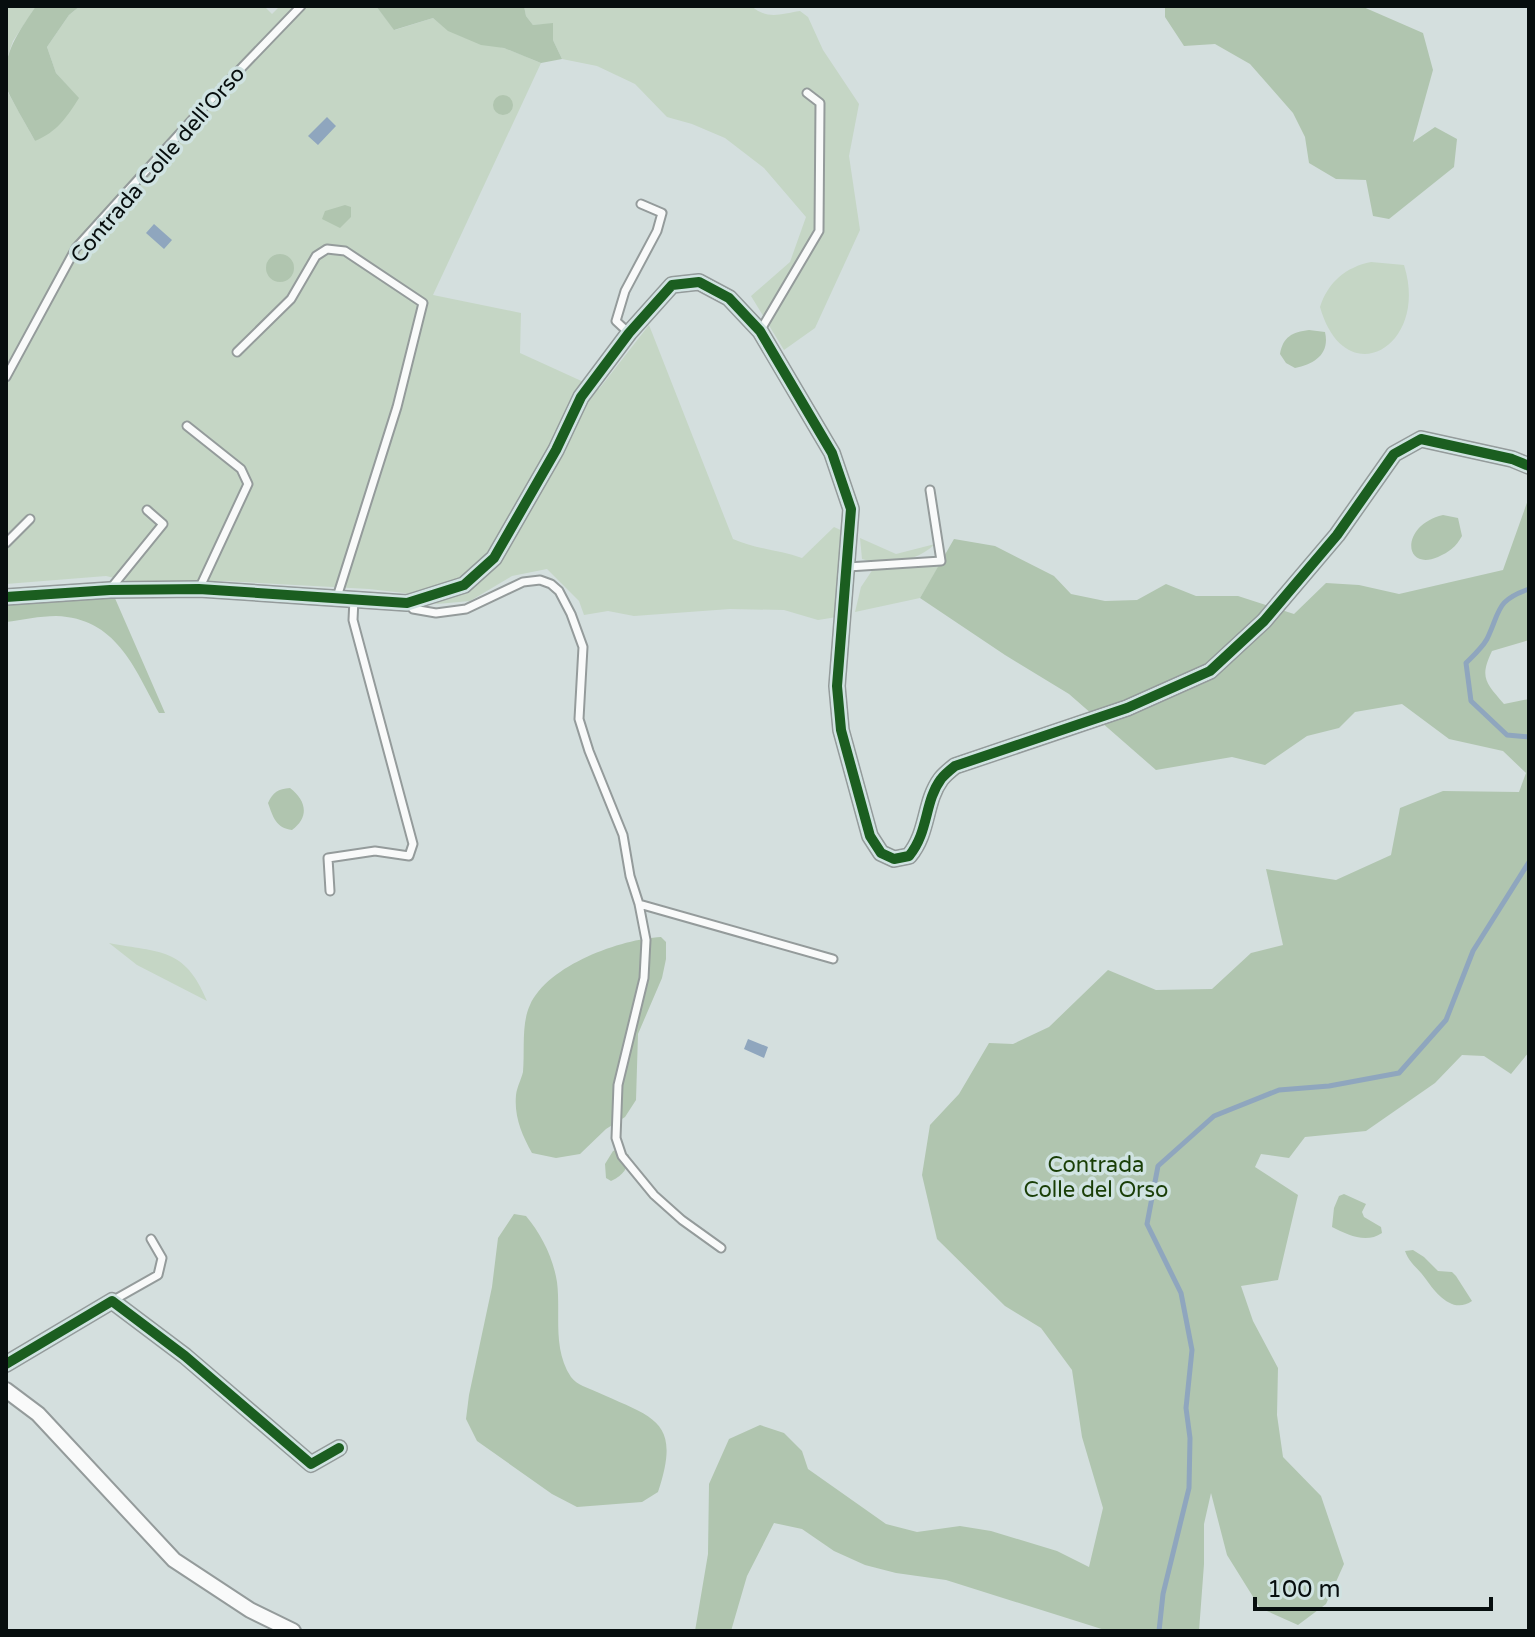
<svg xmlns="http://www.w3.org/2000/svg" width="1535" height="1637" font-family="'Varela Round',sans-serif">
  <rect width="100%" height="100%" fill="#d4dfde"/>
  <path fill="#c5d6c5" d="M7,6h29l-23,35 -7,20z
    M80,6h184l8,8 8,-8h96l19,24 38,-12c25,22 41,22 71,30 12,4 25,10 37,15l-108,232 88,18 -1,40 79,36 50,-64 84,214c22,10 46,11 69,19l32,-31 11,5 -8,85 -19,3 -34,-10 -54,-1 -96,7 -26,-5 -24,4 -5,-14 -32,-32 -35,7 -42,25 -33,3 -33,-11 -35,-4 -145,-8 -88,2 -30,-7 -100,8v-495l29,52 43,-43 -22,-25 -9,-26 22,-32z
    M524,6h227c17,14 29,8 49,5l8,6 15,33 36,54 -10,52 11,74 -45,98 -31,22 -33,-54 39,-34 16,-45 -42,-49 -39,-30 -33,-14 -25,-7 -32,-33 -38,-18 -35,-7 -9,-19v-16l-20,1 -7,-9z
    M1371,262l33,3c26,82 -59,130 -84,42 8,-25 26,-40 51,-45z
    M860,538l36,16 39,-10c-19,18 -49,23 -73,15z
    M940,564l-20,34 -65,14 6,-25 12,-18z
    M109,943c51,10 76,4 98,58l-70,-36z"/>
  <path fill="#b0c5af" d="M36,6h44l-11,9 -22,32 9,26 23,25c-12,19 -22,34 -44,43 -5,-10 -28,-48 -29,-55 -5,-31 14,-56 30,-80z
    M376,6h148l2,10 7,9 20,-2v17l9,19 -21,4 -37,-15 -23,-3 -33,-14 -15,-13 -39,12z
    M1165,6h196l62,27 10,37 -20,72 22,-15 22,12 -3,28 -65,52 -16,-3 -7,-36 -30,-1 -27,-16 -4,-26 -12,-24 -43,-49 -35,-20 -31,2 -19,-29z
    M493 105a10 10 0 1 1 20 0a10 10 0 1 1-20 0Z
    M345,205l6,2v10l-11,11 -18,-9 3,-8z
    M266 268a14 14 0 1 1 28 0a14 14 0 1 1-28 0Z
    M1309,330l16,2c5,22 -10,32 -30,36l-9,-5 -6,-9c3,-17 12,-22 29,-24z
    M1529,497v143l-37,11c-13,27 -6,32 12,53l25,-5v353l-18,22 -27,-18 -22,-1 -27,28 -69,48 -61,6 -16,21 -28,-4 -6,13 43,28 -20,85 -37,6 12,35 25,47 -1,47 6,42 38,39 23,68 -18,40 -28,21 -38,-17 -33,-53 -16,-62 -7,31v40l-5,67h-91l-162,-51 -50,-7 -31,-8 -31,-14 -32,-22 -28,-6 -27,53 -16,55h-36l13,-77 1,-70 20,-45 31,-14 24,8 18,18 6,18 78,55 31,8 43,-6 31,5 66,20 32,16 14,-59 -21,-71 -10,-67 -31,-42 -36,-22 -68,-67 -15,-64 8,-50 29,-31 30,-51 24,1 36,-17 59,-57 48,20 56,-1 39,-36 32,-8 -17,-76 70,11 55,-25 9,-47 43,-17 76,1 7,-19 -23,-22 -54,-12 -47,-35 -47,8 -16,16 -32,8 -42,29 -33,-8 -76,13 -87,-76 -64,-39 -85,-57 34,-59 41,7 59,30 17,18 34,7 32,-1 29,-16 30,12h42l56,18 32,-31 33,2 40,9 104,-24z
    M1443,515l15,3 4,18c-6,11 -13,16 -24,21 -35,15 -38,-32 5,-42z
    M114,596l51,117h-6c-25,-46 -43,-95 -103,-97 -16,0 -34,4 -50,6v-21z
    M290,788c16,12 20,29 2,42 -16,-2 -19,-13 -24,-27 5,-11 10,-14 22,-15z
    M661,937l5,5v17l-4,19 -24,56 -2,66 -11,17 -19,12 -26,25 -24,4 -24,-5c-10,-18 -18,-36 -16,-58 1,-8 5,-15 7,-23 2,-21 -2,-48 7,-67 18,-40 91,-66 131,-68z
    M619,1149l10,6c-1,13 -5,20 -18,26l-5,-3 -1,-14 8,-13z
    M1344,1194l22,10 -4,8 2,5 17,10 1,6c-16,11 -34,2 -50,-6l2,-19 5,-12z
    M514,1214l12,2c15,18 27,41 31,66 4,32 -5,66 14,95 6,8 17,11 26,15 57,26 85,28 61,100l-16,10 -65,5 -25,-13 -75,-53 -11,-22 3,-24 23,-108 6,-49z
    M1413,1250l11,7 14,14 14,1 4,4 16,25c-20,14 -37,-9 -47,-23 -7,-10 -16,-15 -20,-27z"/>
  <path fill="#8fa6be" d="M327,117l9,9 -18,19 -10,-9z
    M154,224l18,16 -8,9 -18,-16z
    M748,1039l20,8 -4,11 -20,-9z"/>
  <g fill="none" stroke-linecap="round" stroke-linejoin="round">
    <path stroke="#8fa6be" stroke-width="5" d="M1529,589c-34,12 -28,21 -42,50 -5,9 -14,17 -21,24l5,38 36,34 22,2
      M1159,1631l4,-37 26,-106 1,-50 -4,-30 6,-58 -11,-57 -34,-69 11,-58 56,-50 65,-26 50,-4 70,-13 47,-53 27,-69 56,-89"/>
    <g stroke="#949b9b" stroke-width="11">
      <path id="service" d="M760,331l59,-100 1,-128 -13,-10
        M629,333l-13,-12 9,-30 32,-60 5,-18 -21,-9
        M237,352l54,-53 25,-43 11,-7 18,2 78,52 -26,104 -60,190
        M6,377l70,-129 125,-138 100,-104
        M187,426l54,43 7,15 -49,105
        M6,543l24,-24
        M848,567l93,-6 -11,-71
        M111,588l52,-64 -16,-14
        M407,603l6,6 23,4 30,-4 57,-27 17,-2 11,4 8,7 12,23 12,33 -4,72 10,32 34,84 7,41 9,28 194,55
        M330,891l-2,-33 47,-7 34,5 4,-12 -60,-224 1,-21
        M639,904l7,36 -2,38 -26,107 -2,53 6,18 32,39 28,25 39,28
        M112,1301l46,-26 4,-17 -11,-19"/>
    </g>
    <g stroke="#949b9b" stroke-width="18">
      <path id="minor" d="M6,597l104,-7 89,-1 208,14 57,-18 30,-27 62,-108 25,-53 48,-64 43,-48 27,-3 30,16 31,33 72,122 19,56 -14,177 4,44 29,106 11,17 13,6 15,-3c20,-24 15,-54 32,-77 4,-5 9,-9 14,-13l172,-58 83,-37 54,-50 73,-86 57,-81 27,-15 91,20 17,7
        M6,1364l106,-63 73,55 126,108 28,-16
        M6,1390l32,24 136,146 76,50 43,21"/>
    </g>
    <use href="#service" stroke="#f9fafa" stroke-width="7"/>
    <use href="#minor" stroke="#f9fafa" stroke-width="14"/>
    <g stroke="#d0e3e2" stroke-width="15">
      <path id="cycleway" d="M6,597l104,-7 89,-1 208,14 57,-18 30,-27 62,-108 25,-53 48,-64 43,-48 27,-3 30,16 31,33 72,122 19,56 -14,177 4,44 29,106 11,17 13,6 15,-3c20,-24 15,-54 32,-77 4,-5 9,-9 14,-13l172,-58 83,-37 54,-50 73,-86 57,-81 27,-15 91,20 17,7
        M6,1364l106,-63 73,55 126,108 28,-16"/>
    </g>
    <use href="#cycleway" stroke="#1b5e20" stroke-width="10"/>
  </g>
  <g text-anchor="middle" stroke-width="7" stroke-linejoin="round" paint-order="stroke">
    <g font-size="22" fill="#070e0e" stroke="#d0e3e2">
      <text transform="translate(157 164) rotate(-49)" y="8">Contrada Colle dell'Orso</text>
    </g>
    <g font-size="22" fill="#193e06" stroke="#d0e3e2">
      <text x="1096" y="1172">Contrada<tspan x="1096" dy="25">Colle del Orso</tspan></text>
    </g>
  </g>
  <rect width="1535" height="1637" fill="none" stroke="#070e0e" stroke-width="16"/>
  <path d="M1255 1597v12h236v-12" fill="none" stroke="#070e0e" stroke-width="4"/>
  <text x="1267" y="1597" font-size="24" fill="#070e0e" stroke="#d0e3e2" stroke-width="6" paint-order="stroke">100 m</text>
</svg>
